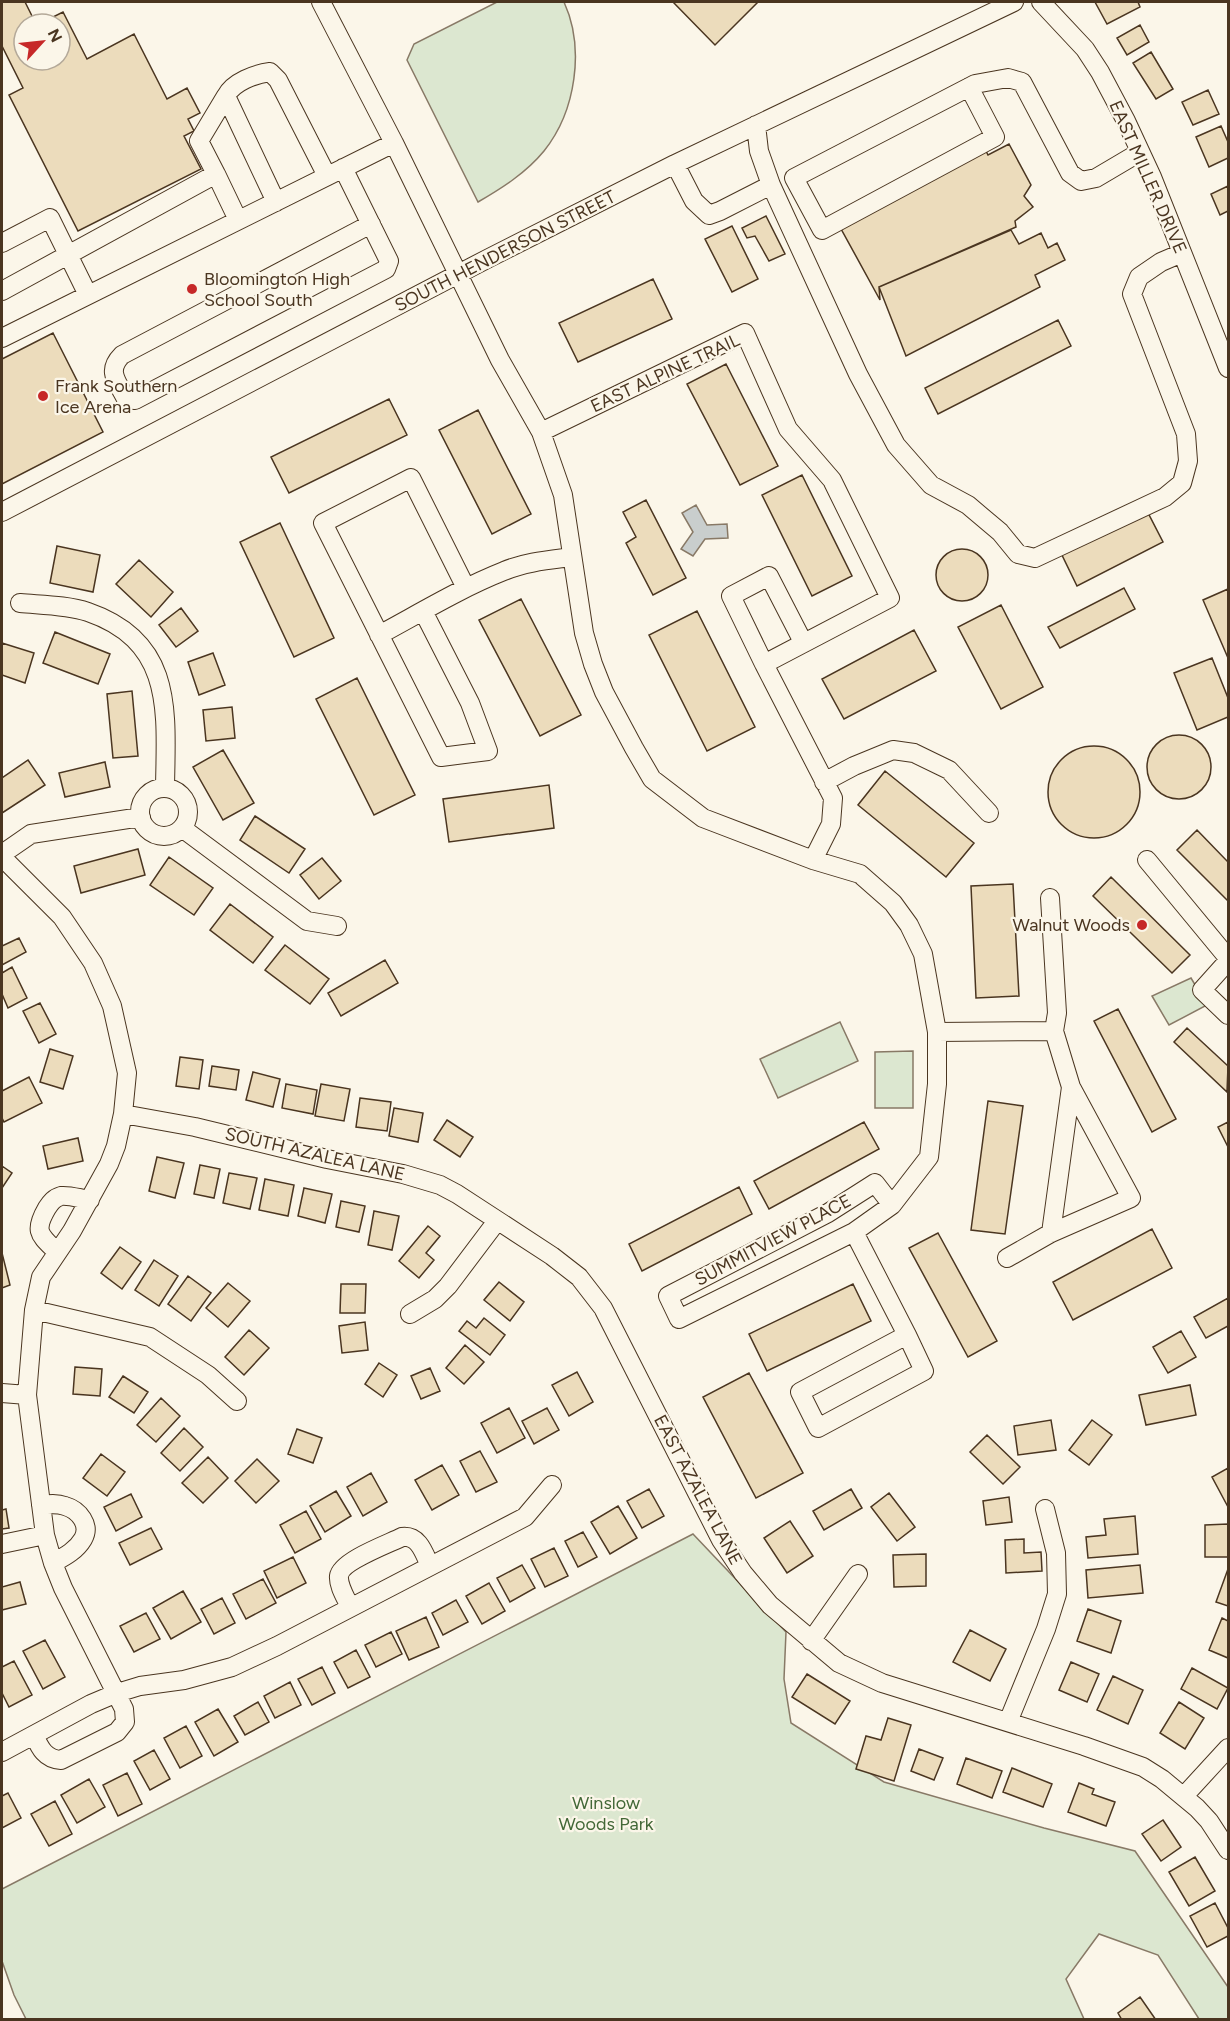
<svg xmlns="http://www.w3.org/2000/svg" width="1230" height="2021" font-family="Figtree,sans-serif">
  <rect width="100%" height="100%" fill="#fbf6e9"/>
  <path fill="#dce7d0" stroke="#887966" stroke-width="1.5" d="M497,2h67c21,46 12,109 -20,149 -18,22 -42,37 -66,51l-71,-142 7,-16z
    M1191,978l16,27 -38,20 -17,-29z
    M840,1022l18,39 -80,37 -18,-39z
    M913,1051v57h-38v-56z
    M693,1534l93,98 -2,47 7,44 93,59 160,46 91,23 93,136v32h-29l-41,-64 -59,-21 -33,45 18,40h-1058l-12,-24 -12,-34v-72z"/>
  <path fill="#c9cecd" stroke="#887966" stroke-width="1.5" d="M696,505l11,20 20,-1 1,14 -23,1 -12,17 -12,-7 12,-17 -11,-19z"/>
  <path fill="#ecdcbc" stroke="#4a3520" stroke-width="1.5" d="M2,2h23l11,22h-12v36h36v-36h-21l24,-12 24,47 47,-25 33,65 20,-11 13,25 -12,6 6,12 -10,5 17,33 -123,62 -69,-136 14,-7 -21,-42z
    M673,2h85l-43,43z
    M1095,2h43l2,5 -33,17z
    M1140,25l9,17 -22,13 -10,-17z
    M1151,52l22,37 -17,10 -23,-36z
    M1208,90l11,24 -26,11 -11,-23z
    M1221,126l7,16v16l-19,9 -13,-30z
    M1009,144l22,41 -7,11 9,11 -18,14 1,6 -137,60 1,13 -40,-73 145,-78 3,6z
    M1228,186v25l-8,4 -9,-21z
    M766,216l19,38 -16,7 -14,-25 -8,2 -5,-10z
    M732,226l26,53 -26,13 -27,-53z
    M1011,230l8,14 22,-11 7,15 9,-5 8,17 -30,15 5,12 -134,69 -27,-69z
    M653,279l19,40 -94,43 -19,-39z
    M1058,320l13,26 -133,68 -13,-26z
    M53,333l50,99 -101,52v-125z
    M726,364l52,102 -38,19 -53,-101z
    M389,399l18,36 -118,58 -18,-36z
    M478,410l53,104 -39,20 -53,-104z
    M802,475l50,101 -40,20 -50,-101z
    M646,500l40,78 -33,17 -27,-52 10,-6 -13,-25z
    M1145,507l18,35 -86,44 -17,-35z
    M280,523l54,115 -40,19 -54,-115z
    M57,546l43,9 -7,37 -43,-9z
    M936 575a26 26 0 1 1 52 0a26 26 0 1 1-52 0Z
    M139,560l34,32 -22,25 -35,-33z
    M1124,588l11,21 -75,39 -12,-21z
    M1228,589v69l-25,-58z
    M521,599l60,116 -41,21 -61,-116z
    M1001,605l42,82 -42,22 -43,-82z
    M181,608l17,23 -22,16 -17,-22z
    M697,611l58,116 -48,24 -58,-116z
    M914,630l22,41 -92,48 -22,-40z
    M55,632l55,22 -12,30 -55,-21z
    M2,643l32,10 -9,30 -23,-8z
    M213,653l12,32 -26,10 -11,-33z
    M1212,658l16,40v19l-31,13 -23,-57z
    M357,678l58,117 -41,20 -58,-116z
    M132,691l6,65 -25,2 -6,-64z
    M232,707l3,31 -29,3 -3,-31z
    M1147 767a32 32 0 1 1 64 0a32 32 0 1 1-64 0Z
    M1048 792a46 46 0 1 1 92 0a46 46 0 1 1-92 0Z
    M223,750l31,53 -31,17 -30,-53z
    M28,760l17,25 -43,28v-35z
    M105,762l5,25 -45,10 -6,-24z
    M885,771l89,72 -28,34 -88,-72z
    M549,785l5,43 -105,14 -6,-43z
    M255,816l50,33 -16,24 -49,-33z
    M1197,830l31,32v39l-51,-51z
    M138,849l7,26 -64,18 -7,-27z
    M169,857l44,31 -19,27 -44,-30z
    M322,858l19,23 -22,18 -19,-24z
    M1111,877l79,78 -18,18 -79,-77z
    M1013,884l6,112 -43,2 -5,-112z
    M230,904l43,33 -20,26 -43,-33z
    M19,938l7,14 -24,13v-19z
    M285,945l44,34 -19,25 -45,-34z
    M385,960l13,23 -57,33 -13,-23z
    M12,967l15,31 -19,10 -6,-14v-21z
    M40,1003l16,31 -17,9 -16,-32z
    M1118,1009l58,110 -24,13 -58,-111z
    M1187,1028l41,38 -1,26 -53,-50z
    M50,1049l23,7 -10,33 -23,-7z
    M180,1057l23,3 -4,29 -23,-3z
    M212,1066l27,4 -3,20 -27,-4z
    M253,1072l27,7 -7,28 -27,-7z
    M29,1077l13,26 -38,19 -2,-4v-27z
    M286,1084l31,6 -4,24 -31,-6z
    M321,1084l29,5 -6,32 -29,-5z
    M360,1098l31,4 -4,29 -31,-4z
    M988,1101l35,5 -18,128 -34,-4z
    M394,1108l29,5 -5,29 -29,-6z
    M447,1120l26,17 -13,20 -26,-17z
    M864,1122l15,27 -110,60 -15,-28z
    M1228,1122v25l-10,-20z
    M78,1138l5,23 -35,8 -5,-23z
    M157,1157l27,6 -9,35 -26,-7z
    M200,1165l20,4 -6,29 -20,-4z
    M2,1166l10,7 -10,15z
    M229,1173l28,5 -7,31 -27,-6z
    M265,1179l29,6 -6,31 -29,-6z
    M739,1187l13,27 -110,57 -13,-27z
    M304,1188l28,6 -7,29 -27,-7z
    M341,1201l24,5 -6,26 -23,-5z
    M374,1211l25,5 -7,34 -24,-5z
    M428,1226l12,10 -14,17 8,7 -15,18 -20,-17z
    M1152,1229l20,39 -99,52 -20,-38z
    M938,1233l59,108 -29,16 -59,-109z
    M120,1247l21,15 -19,27 -21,-16z
    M2,1253l8,32 -8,3z
    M154,1260l24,16 -19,30 -24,-16z
    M188,1276l23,17 -20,28 -23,-17z
    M499,1282l25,20 -14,19 -26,-21z
    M228,1283l22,18 -22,26 -22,-19z
    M341,1284h25l-1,29h-25z
    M853,1284l18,37 -104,50 -18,-37z
    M1228,1298v28l-22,12 -12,-21z
    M484,1318l21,17 -15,20 -31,-24 8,-10 9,7z
    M365,1322l3,28 -26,3 -3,-27z
    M249,1330l20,18 -25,27 -19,-18z
    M1181,1331l15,26 -28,16 -15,-26z
    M465,1345l19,17 -20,22 -18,-16z
    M379,1363l18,12 -14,22 -18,-13z
    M75,1367l27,2 -2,27 -27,-2z
    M430,1368l10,23 -19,8 -10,-23z
    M577,1372l16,30 -24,14 -17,-31z
    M749,1373l54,100 -47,25 -53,-101z
    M123,1376l25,16 -14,21 -25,-16z
    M1190,1385l6,30 -50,10 -7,-30z
    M161,1398l19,18 -24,26 -19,-17z
    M509,1408l16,30 -28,15 -16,-30z
    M547,1408l12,22 -25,14 -12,-23z
    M1051,1420l5,30 -38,5 -4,-29z
    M1092,1420l20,15 -23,30 -20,-15z
    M184,1428l19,19 -23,24 -19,-18z
    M297,1429l25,9 -9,25 -25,-9z
    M987,1435l33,32 -17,17 -33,-32z
    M480,1451l17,31 -21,10 -16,-31z
    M101,1454l24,18 -18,24 -24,-18z
    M208,1457l20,21 -25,25 -21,-20z
    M257,1459l22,22 -23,22 -21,-22z
    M442,1465l17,30 -27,15 -17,-30z
    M1228,1468v39l-16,-30z
    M371,1473l16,29 -24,14 -16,-29z
    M649,1489l15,27 -22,12 -15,-27z
    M851,1489l11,19 -38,22 -11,-19z
    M336,1491l15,25 -26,16 -15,-26z
    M889,1493l26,34 -18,14 -26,-34z
    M131,1494l11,23 -26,14 -12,-24z
    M1009,1497l3,25 -26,3 -3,-24z
    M618,1506l19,32 -27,16 -19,-32z
    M6,1509l3,19 -7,1v-19z
    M306,1511l15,28 -26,14 -15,-28z
    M1135,1516l3,38 -50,4 -2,-21 20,-2 -2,-16z
    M790,1521l23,35 -26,17 -23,-35z
    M1228,1524v33h-23v-32z
    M151,1528l11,21 -32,16 -11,-22z
    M583,1532l14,25 -19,10 -13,-26z
    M1024,1539v14l17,-1 1,19 -36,2 -1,-33z
    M554,1548l14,28 -23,11 -14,-28z
    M926,1554v32l-32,1 -1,-32z
    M293,1557l13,26 -29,15 -13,-27z
    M522,1565l13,23 -25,14 -13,-24z
    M1140,1565l3,28 -55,5 -2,-28z
    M1228,1569v37l-12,-4z
    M263,1579l13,24 -30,16 -13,-25z
    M20,1582l6,22 -24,6v-23z
    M489,1583l16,28 -23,13 -16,-28z
    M183,1591l18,31 -30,17 -18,-31z
    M222,1598l13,25 -21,11 -13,-25z
    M456,1600l12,22 -25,13 -11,-22z
    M1088,1609l33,12 -10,32 -34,-12z
    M146,1613l14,26 -26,13 -14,-26z
    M426,1617l13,30 -30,13 -13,-29z
    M1222,1618l6,3v37l-19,-8z
    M970,1630l36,19 -16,32 -37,-19z
    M391,1632l11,22 -26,13 -11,-22z
    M45,1640l20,37 -22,12 -20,-38z
    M356,1650l14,27 -22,11 -14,-26z
    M14,1661l18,34 -23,12 -7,-14v-26z
    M1071,1662l28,12 -12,28 -28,-12z
    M322,1667l13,26 -23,12 -14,-26z
    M1192,1668l36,20 -11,21 -36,-20z
    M807,1674l43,27 -15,23 -43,-27z
    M1113,1676l30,14 -15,34 -31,-14z
    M290,1682l11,23 -26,13 -11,-22z
    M258,1702l11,20 -24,13 -11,-19z
    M1179,1702l25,16 -19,31 -25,-16z
    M218,1709l20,33 -24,14 -19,-34z
    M888,1718l23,7 -17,56 -38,-12 10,-33 15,4z
    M186,1726l16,30 -22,12 -16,-30z
    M919,1749l24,9 -9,22 -23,-9z
    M154,1750l16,29 -20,11 -16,-29z
    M966,1758l36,13 -10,27 -35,-14z
    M1012,1768l40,16 -9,23 -40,-15z
    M127,1773l15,31 -24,12 -15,-31z
    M89,1779l16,28 -28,16 -16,-28z
    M1079,1783l15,6 -2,5 23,8 -9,24 -38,-14z
    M8,1793l13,25 -19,10v-32z
    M55,1801l17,33 -23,12 -18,-32z
    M1163,1820l18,27 -20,14 -19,-27z
    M1195,1857l20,34 -26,15 -20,-34z
    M1215,1903l13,25v8l-21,11 -17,-31z
    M1140,1997l16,23h-34l-4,-7z"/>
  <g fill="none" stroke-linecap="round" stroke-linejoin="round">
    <g stroke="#4a3520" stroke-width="20">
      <path id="minor" d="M321,2l73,141 106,217 41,72 22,63 21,138 9,31 11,28 30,56 18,31 51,39 110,42 47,14 33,29 16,22 14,29 14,78v52l-8,73 -37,48 -38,27 -175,87 -11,-23 160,-83 47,-30 17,22
        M1041,2l44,47 15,23 26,49 26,56 76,191
        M969,87l26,50 -173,93 -28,-52 181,-94 33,-6 14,4 48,91 11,8 15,-3 44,-26
        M756,125l3,26 12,34 87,189 38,71 35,40 37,20 32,27 18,22 17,4 130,-61 17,-14 6,-22 -2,-27 -54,-140 7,-17 22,-15 21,-9
        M675,164l19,37 15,14 11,-4 51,-26
        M343,168l46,93 -3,8 -251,131 -9,-1c-9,-18 -20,-28 -4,-44l249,-131
        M216,174l-17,-33 27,-45
        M276,202l-50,-106c7,-14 29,-22 44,-24l8,8 49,96
        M2,243l48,-25 38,77
        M2,291l214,-117 22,46
        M2,338l392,-195
        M541,432l204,-99 43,96 44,51 58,118 -126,66 69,134 -2,26 -18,36
        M2,512l487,-254 186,-94 339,-162
        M20,603c22,2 47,2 68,9 87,30 78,101 77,176
        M423,611l47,92 18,48 -47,6 -118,-234 88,-45 55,110
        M379,635c41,-22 82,-47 125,-64 21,-9 45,-11 68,-14
        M764,664l-33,-68 38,-20 34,66
        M824,782l30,-16 39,-16 21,3 35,17 40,43
        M140 812a24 24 0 1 1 48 0a24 24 0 1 1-48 0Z
        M182,828l125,93 30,5
        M2,854l29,-20 110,-17
        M2,857l60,60 31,46 19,43 15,67 -4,41 -7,32 -7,18 -37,67 -31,46 -7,33 -7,85 18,140 8,28 10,25 61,121 1,13 -8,10 -56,28c-16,-1 -21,-12 -27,-25
        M1147,860l81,98
        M1228,961l-26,29 26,25
        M937,1032l117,-1
        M123,1114l72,13 132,32 76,15 37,11 17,9 95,62 27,21 24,31 118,232 22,33 27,32 69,58 43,20 202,63 59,21 19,12 35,29 12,13 19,29
        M854,1232l53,103
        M1051,1233l20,-146
        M57,1252c-17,-17 -24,-20 -10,-44 4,-6 7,-10 14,-12 9,-1 20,3 29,4
        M1007,1258l44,-25 80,-35 -60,-111 -17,-56 3,-18 -7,-115
        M34,1310l116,27 58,38 29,26
        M410,1314l25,-15 13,-13 49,-65
        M907,1335l17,36 -106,57 -18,-36z
        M2,1393l25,2
        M41,1505c8,-1 16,-2 24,1 14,4 26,19 18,33 -7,12 -19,18 -30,24
        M2,1544l43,-9
        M350,1607c-4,-9 -12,-21 -11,-31 2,-15 49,-32 63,-39 17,-2 22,16 28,29
        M811,1641l47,-67
        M1008,1722l38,-93 11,-35 -1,-41 -11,-44
        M2,1752l89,-48 26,-11 23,-7 44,-6 48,-13 45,-21 248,-129 27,-32
        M1184,1796l44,-48"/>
    </g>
    <use href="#minor" stroke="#fbf6e9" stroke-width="18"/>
  </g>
  <g fill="#c62828" stroke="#fbf6e9" stroke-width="2">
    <circle cx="192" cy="289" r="6"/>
    <circle cx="43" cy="396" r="6"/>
    <circle cx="1142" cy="925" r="6"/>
  </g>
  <g text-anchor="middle" stroke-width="4.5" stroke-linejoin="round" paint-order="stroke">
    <g font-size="18" fill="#4a3520" stroke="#fbf6e9">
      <text transform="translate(1148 177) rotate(66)" y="6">EAST MILLER DRIVE</text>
      <text transform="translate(505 251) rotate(-27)" y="6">SOUTH HENDERSON STREET</text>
      <text transform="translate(665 373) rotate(-25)" y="6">EAST ALPINE TRAIL</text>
      <text transform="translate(315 1154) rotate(13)" y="6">SOUTH AZALEA LANE</text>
      <text transform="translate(773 1240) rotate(-28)" y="6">SUMMITVIEW PLACE</text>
      <text transform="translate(698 1490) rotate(62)" y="6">EAST AZALEA LANE</text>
    </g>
    <g font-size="18" fill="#4a3520" stroke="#fbf6e9" text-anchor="start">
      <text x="204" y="285">Bloomington High<tspan x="204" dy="21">School South</tspan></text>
      <text x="55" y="392">Frank Southern<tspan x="55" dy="21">Ice Arena</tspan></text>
      <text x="1130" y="931" text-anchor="end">Walnut Woods</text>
    </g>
    <g font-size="18" fill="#436837" stroke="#fbf6e9">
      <text x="606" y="1809">Winslow<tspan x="606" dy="21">Woods Park</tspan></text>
    </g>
  </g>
  <rect width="1230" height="2021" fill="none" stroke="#4a3520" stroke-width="6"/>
  <g transform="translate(42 42) rotate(63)"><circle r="28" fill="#fbf6e9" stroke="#b4a999" stroke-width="1.5"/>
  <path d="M0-4.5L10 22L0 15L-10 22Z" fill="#c62828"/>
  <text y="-9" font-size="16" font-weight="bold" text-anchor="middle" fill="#4a3520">N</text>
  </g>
</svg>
